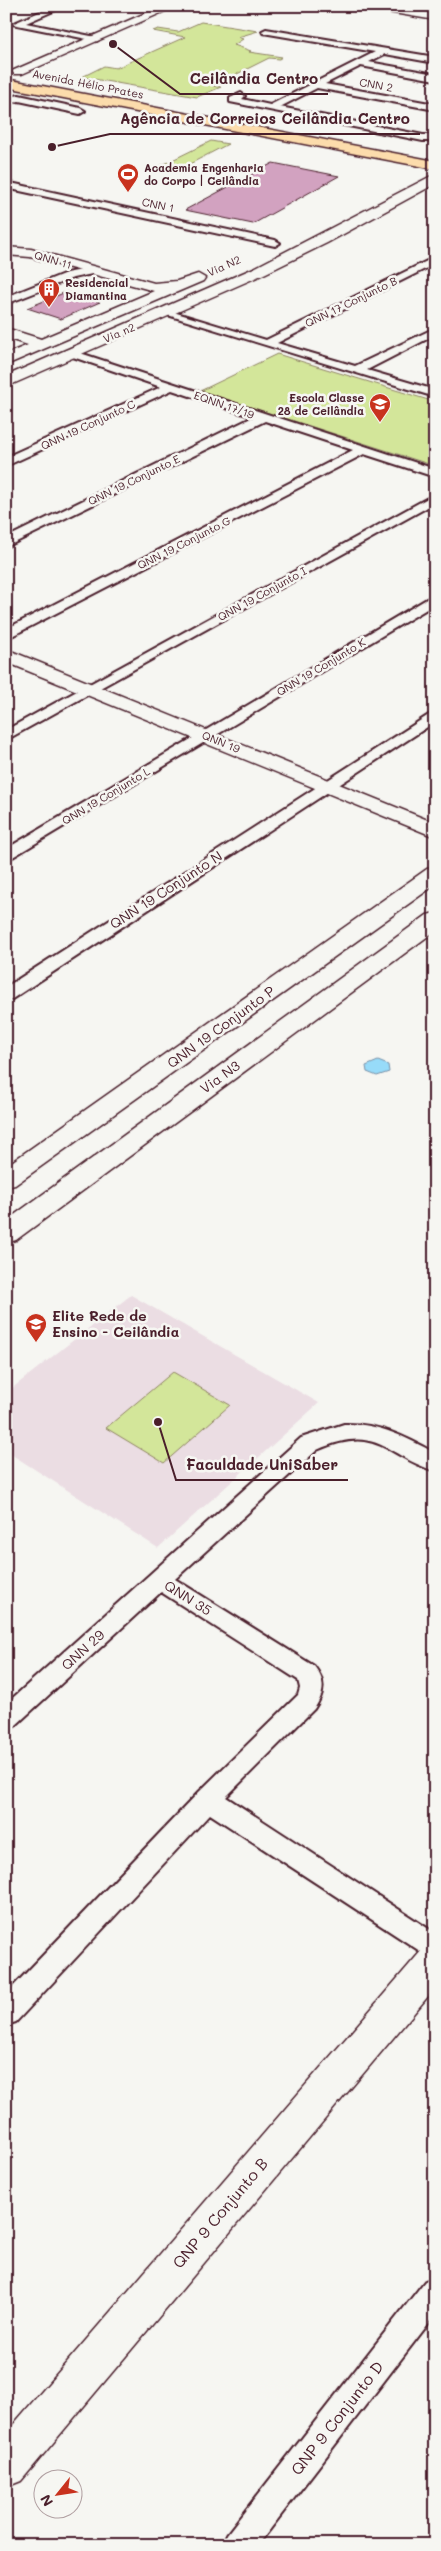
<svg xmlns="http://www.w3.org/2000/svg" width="441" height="2551" font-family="Mali,sans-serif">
  <rect width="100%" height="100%" fill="#f6f6f2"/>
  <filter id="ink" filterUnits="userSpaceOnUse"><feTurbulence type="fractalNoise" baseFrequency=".02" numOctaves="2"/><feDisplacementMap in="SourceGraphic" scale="10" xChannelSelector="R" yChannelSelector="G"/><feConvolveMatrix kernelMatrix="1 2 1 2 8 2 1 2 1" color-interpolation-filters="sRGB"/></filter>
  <g filter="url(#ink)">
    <path fill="#ebdde3" d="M131,1295l188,108 -161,145 -152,-97v-58z"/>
    <path fill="#d3e69a" stroke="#8e8262" d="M201,22l57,9 -20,6 5,2 -9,6 17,6 -2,1 33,5 -3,2 -10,-1 -56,28 8,1 -24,10 -115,-20 22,-11 12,2 69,-31 -32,-6 5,-2 20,3z
      M211,141l17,3 -48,25c-8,-2 -14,1 -24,-1z
      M277,354l158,48v64l-235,-75z
      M173,1372l57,33 -66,58 -58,-35z"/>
    <path fill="#97dbf9" stroke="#7890a7" d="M378,1061l10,4 1,7 -12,4 -10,-4 -1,-6z"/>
    <path fill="#d2a2c0" stroke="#4a1f2b" d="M273,163l66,13 -86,48 -68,-14z
      M66,292l34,10 -39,17 -34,-11z"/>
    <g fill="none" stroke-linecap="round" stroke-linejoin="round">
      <g stroke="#4a1f2b" stroke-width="4">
        <path id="street" d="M53,6h12l-39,17 75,15 -4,3 -85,-17z
          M266,29l169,28v6l-50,-9 -16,8 66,12v6l-74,-14 -36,18 110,20v6l-118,-22 -37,19 143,28h12v6h-12l-193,-39v-4l11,-5 4,3 -3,3 28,6 105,-53 -112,-19 -1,-2z
          M19,95l61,13 5,3 -5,3 -61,-13 -13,3v-6z
          M6,182l269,58 5,3 -5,3 -269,-58z
          M435,257v7l-158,79 78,23 80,-38v7l-68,35 68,20v7l-274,-84 1,-2h8l96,29z
          M93,268l5,3 -1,2 -24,5 -67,26v-7l60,-24z
          M71,350l364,119v8l-71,-23 -358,185v-10l347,-179 -88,-29 -259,126v-9l247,-121 -81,-27 -166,76v-9l155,-70 -94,-32v-4z
          M435,494v9l-429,237v-10z
          M435,594v10l-429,257v-12z
          M435,711v11l-423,277 -6,1v-13z
          M344,1424c34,-1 62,13 91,29v18c-51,-16 -57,-48 -118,-21l-142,129 139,87c12,15 11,27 0,43l-88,88 209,136v25l-9,-3 -216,-141 -194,208 -10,3v-31l193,-202 99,-97 2,-7 -2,-8 -137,-88 -146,134 -9,3v-25l295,-266z
          M435,2277v38l-177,230h-36l5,-11 198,-253z"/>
      </g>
      <g stroke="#4a1f2b" stroke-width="3">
        <path id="secondary" d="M162,6h15l-155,68h-8l-2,-3z
          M364,6h27l44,8v6l-66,-11z
          M435,174v10l-108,59 -63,31 -258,113v-11l248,-108z
          M6,247l25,2 123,34 23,-2 21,-7 7,4 -2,3 -197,84v-11l22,-9 -22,-7v-10l35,11 113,-48 -124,-34 -24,-2z
          M6,649l429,174v14l-429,-175z
          M435,867v18l-420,300 -9,2v-21l421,-297z
          M435,913v18l-419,309 -10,3v-22l421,-306z
          M435,1945v43l-414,493 -15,6v-54l416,-483z"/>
      </g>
      <g stroke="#4a1f2b" stroke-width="3">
        <path id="primary" d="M6,79l429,82v8l-429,-82z"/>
      </g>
      <use href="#street" fill="#f6f6f2" fill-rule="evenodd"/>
      <use href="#secondary" fill="#f6f6f2" fill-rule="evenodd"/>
      <use href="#primary" fill="#fcdcac" fill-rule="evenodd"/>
    </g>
  </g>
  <defs>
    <g id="stadium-pin" transform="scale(1.125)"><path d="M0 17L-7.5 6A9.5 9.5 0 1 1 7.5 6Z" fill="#c8321e" stroke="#f6f6f2"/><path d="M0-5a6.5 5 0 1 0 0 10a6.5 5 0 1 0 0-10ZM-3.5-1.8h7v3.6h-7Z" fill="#fff"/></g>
    <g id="building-pin" transform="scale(1.125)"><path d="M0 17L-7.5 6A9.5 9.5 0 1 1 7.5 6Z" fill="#c8321e" stroke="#f6f6f2"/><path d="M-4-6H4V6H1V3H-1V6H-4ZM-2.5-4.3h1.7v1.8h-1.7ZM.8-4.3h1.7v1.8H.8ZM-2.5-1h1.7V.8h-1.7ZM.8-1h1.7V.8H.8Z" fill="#fff"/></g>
    <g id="school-pin" transform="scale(1.125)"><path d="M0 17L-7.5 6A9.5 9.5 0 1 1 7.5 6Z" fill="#c8321e" stroke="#f6f6f2"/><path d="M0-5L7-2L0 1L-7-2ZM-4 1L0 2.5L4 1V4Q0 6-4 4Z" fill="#fff"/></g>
  </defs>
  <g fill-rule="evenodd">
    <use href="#stadium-pin" x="128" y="174"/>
    <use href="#building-pin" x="49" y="289"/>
    <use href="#school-pin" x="380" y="404"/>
    <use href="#school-pin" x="36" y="1324"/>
  </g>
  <g text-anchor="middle" stroke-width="5" stroke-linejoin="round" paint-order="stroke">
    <g font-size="11" fill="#4a1f2b" stroke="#f6f6f2">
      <text transform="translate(88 84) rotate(11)" y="4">Avenida Hélio Prates</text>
      <text transform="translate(376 85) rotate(10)" y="4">CNN 2</text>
      <text transform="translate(158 205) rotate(12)" y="4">CNN 1</text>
      <text transform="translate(53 260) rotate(16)" y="4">QNN 11</text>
      <text transform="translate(224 266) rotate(-24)" y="4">Via N2</text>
      <text transform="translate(351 302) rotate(-26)" y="4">QNN 17 Conjunto B</text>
      <text transform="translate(119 333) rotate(-23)" y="4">Via n2</text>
      <text transform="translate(224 405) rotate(19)" y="4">EQNN 17/19</text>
      <text transform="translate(88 425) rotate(-25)" y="4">QNN 19 Conjunto C</text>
      <text transform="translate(134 480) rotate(-26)" y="4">QNN 19 Conjunto E</text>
      <text transform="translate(184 543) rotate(-27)" y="4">QNN 19 Conjunto G</text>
      <text transform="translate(262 594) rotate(-29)" y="4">QNN 19 Conjunto I</text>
      <text transform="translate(321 667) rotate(-31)" y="4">QNN 19 Conjunto K</text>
      <text transform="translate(221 742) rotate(22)" y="4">QNN 19</text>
      <text transform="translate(106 796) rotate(-31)" y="4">QNN 19 Conjunto L</text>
    </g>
    <g font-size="11" font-weight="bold" fill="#4a1f2b" stroke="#f6f6f2" text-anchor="start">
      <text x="144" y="172">Academia Engenharia<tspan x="144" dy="13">do Corpo | Ceilândia</tspan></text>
      <text x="65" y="287">Residencial<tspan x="65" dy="13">Diamantina</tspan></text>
      <text x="364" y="402" text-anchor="end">Escola Classe<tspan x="364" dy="13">28 de Ceilândia</tspan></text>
    </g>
    <g font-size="14" fill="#4a1f2b" stroke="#f6f6f2">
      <text transform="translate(166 890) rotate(-33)" y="5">QNN 19 Conjunto N</text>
      <text transform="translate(221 1027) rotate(-36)" y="5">QNN 19 Conjunto P</text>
      <text transform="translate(220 1077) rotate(-36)" y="5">Via N3</text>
      <text transform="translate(188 1598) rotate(32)" y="5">QNN 35</text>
      <text transform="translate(83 1650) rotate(-42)" y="5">QNN 29</text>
    </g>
    <g font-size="14" font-weight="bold" fill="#4a1f2b" stroke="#f6f6f2" text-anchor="start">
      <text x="52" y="1321">Elite Rede de<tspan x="52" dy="16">Ensino - Ceilândia</tspan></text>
    </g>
    <g font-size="16" fill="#4a1f2b" stroke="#f6f6f2">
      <text transform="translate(220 2213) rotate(-50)" y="6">QNP 9 Conjunto B</text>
      <text transform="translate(337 2418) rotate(-52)" y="6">QNP 9 Conjunto D</text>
    </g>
  </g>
  <path fill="none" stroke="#4a1f2b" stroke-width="2" d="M113 44L180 94H328M52 147L110 134H420M158 1422L176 1480H348"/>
  <g fill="#4a1f2b" stroke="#f6f6f2" stroke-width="2">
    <circle cx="113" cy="44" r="5"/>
    <circle cx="52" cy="147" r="5"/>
    <circle cx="158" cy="1422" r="5"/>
  </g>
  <g font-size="15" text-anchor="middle" font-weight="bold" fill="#4a1f2b" stroke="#f6f6f2" stroke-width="5" stroke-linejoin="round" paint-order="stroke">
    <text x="254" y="84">Ceilândia Centro</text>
    <text x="265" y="124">Agência de Correios Ceilândia Centro</text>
    <text x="262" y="1470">Faculdade UniSaber</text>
  </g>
  <rect width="441" height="2551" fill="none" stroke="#f6f6f2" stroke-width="25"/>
  <rect x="12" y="12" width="416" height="2526" fill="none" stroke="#4a1f2b" stroke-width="2" filter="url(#ink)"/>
  <g transform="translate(58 2494) rotate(240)"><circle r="24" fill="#f6f6f2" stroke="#b1a0a2"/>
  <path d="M0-4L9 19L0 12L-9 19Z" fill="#c8321e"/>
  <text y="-8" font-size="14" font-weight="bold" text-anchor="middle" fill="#4a1f2b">N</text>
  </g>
</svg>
